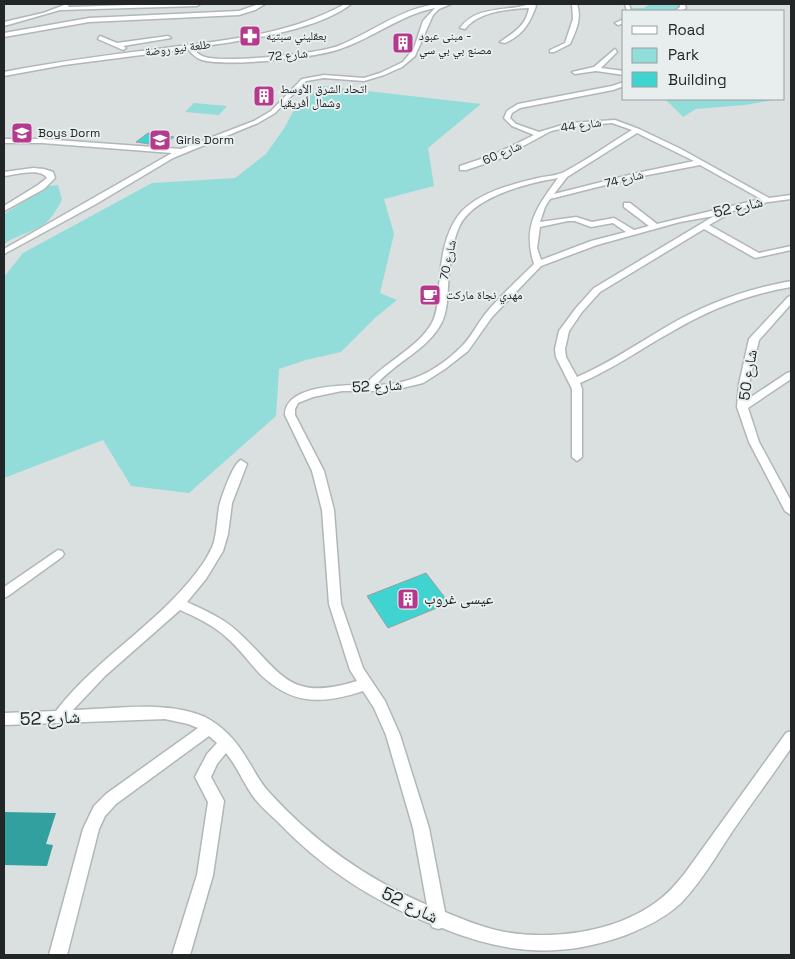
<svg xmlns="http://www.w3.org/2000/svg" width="795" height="959" font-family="'Space Grotesk','Noto Naskh Arabic',sans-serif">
  <rect width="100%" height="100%" fill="#dae0e0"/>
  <path fill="#92dcd9" d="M647,4h33l2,2 -8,5h-45v-3h15l4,-3z
    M323,86l158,18 -53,44 6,38 -50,13 10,35 -14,59 17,7 -21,17 -35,35 -35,8 -27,9 -3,47 -87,77 -58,-7 -28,-46 -99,38v-201l19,-24 129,-70 83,-5 31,-24 19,-27 12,-23z
    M665,99l108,1 -28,5 -49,4 -13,8z
    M194,103l33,3 -8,9 -34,-3z
    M58,185l4,15c-4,7 -8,14 -13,20 -12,12 -32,14 -45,24v-30l45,-28z"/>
  <path fill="#32a09e" d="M4,812l52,1 -10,31 7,1 -6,21 -43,-1z"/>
  <path fill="#40d4d1" stroke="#99a09f" d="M148,133l26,4 -12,9 -26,-4z
    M426,573l23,30 -61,25 -21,-32z"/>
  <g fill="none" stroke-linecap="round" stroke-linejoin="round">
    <g stroke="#b0b7b6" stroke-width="3">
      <path id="street" d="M161,4h39l-3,2 -137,4 -56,16v-4l39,-9 24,-9 2,3z
        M259,4h6l-10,6 -16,5 -150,7 -85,15v-4l85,-15 150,-7z
        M345,4h6c-36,28 -113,37 -158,44 3,4 7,8 12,9 22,6 111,-3 133,-11 36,-14 72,-45 113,-42l-12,5 -6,6 -18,41 -13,11 -18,8 -20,6 -40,-3 -18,3 -31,32 -17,10 -85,35 -77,46 -92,50v-5l168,-96 -130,-10h-38v-4h38l139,10 73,-28 17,-10 31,-32 22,-4 40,3 16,-5 23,-11 11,-14 9,-27 12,-13c-35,7 -62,30 -95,41 -26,9 -112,18 -138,11 -6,-2 -10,-6 -14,-11l-124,16 -60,11v-4c56,-11 112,-18 169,-25 58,-7 120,-14 172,-43z
        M530,4h4l2,2c-6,17 -13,29 -31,37l-5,-1c14,-10 26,-16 29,-34 -21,1 -50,3 -64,21l-5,-1c17,-23 47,-16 70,-24z
        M572,4h5c5,14 -1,27 -7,40l-16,8h-4v-2l15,-7 8,-24z
        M625,4h4l2,7h-4z
        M680,4h4l2,4 -5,3h-6l5,-4z
        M624,19v4l-6,2 -3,-2z
        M100,36l17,7 51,-7 3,2 -48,8 3,2 -3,2 -25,-11z
        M615,49l2,3 -16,16 23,3v4l-28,-4 -21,3 -3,-2 22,-5z
        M624,82v4l-11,4 -93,18 -8,5 -2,5 6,6 23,8 30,-9 46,-3 24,9 42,20 88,49 22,-3v4l-23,3 -43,11v3l-16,9 50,28 32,-7v4l-36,8 -51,-29 -104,63 -18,20 -13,19 -4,18 1,8 11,20c31,-13 60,-33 89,-50 39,-23 81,-38 125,-46v6c-42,7 -81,22 -118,44 -31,17 -60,38 -93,52l2,6v68l-5,4 -5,-4v-68l-16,-32 -1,-8 4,-18 17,-23 18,-20 120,-72 -34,6 -83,23 -56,21 -49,51 -24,34 -23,18 -22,14 -33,8h-48l-29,6 -15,6 -3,6v6l29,56 10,39 7,94 22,64 22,33 15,34 29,93 16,84c17,7 36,15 55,19 50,10 113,2 155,-28 12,-8 21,-19 30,-30l101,-140 5,-2v17c-19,28 -40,56 -59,84 -16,24 -31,50 -51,71 -16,15 -35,24 -55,32 -67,24 -119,19 -184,-7l-4,1 -6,-2 -1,-3c-58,-23 -109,-56 -152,-101 -9,-9 -19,-17 -27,-28 -9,-13 -15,-29 -26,-42l-9,11 -6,13 13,24 -11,74 -23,80h-18l25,-80 11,-73 -13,-25 12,-23 10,-11 -8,-7 -93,68 -11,12 -6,13 -32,126h-18l34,-126 11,-23 12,-12 92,-66 -10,-4 -23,-5 -161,6v-12l52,-2c43,-56 108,-90 148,-149 4,-7 8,-13 10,-20 3,-12 3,-23 5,-35 2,-9 14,-44 22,-47l6,4 -15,39 -4,31 -5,17 -17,28 -19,23c17,8 36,16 50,29 45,41 50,72 120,50l-7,-11 -21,-66 -7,-94 -10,-39 -27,-56c0,-30 58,-30 80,-30 19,-23 52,-36 67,-62 6,-11 6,-25 7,-37 2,-25 5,-55 23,-75 19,-19 50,-27 76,-33 8,-2 18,-2 26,-6 23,-12 45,-28 68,-42l-20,-7 -43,4 -18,4 -52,28 -33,11h-6v-4l33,-11 41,-20 -22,-9 -8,-8 3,-7 11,-7 94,-18zM637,133l57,28 -57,12 -83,21 13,-17zM700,165l61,34 -104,25 -27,-21h-6v4l25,19 -15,4 -20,-12 -22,4 -16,-5 -36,5 5,-15 5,-8 87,-22zM558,178c-21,29 -36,48 -24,86 -16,16 -34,32 -48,49 -9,11 -15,25 -25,34 -24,24 -52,38 -85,38 19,-23 52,-35 66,-63 7,-15 5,-33 7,-49 2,-16 4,-34 11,-48 15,-29 68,-42 98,-47zM568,221h7l16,6 22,-4 13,9 -35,9 -50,19 -4,-12 3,-21zM180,610c16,7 33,15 46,27 13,11 23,25 34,37 33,32 63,30 103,17l11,17 12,27 27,93 14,77c-62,-27 -114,-64 -159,-114 -9,-10 -14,-21 -21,-32 -10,-17 -24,-33 -42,-42 -39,-17 -90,-8 -132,-7l32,-34z
        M33,168l11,1 9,3 2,6 -11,11 -40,22v-5l34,-21 9,-7c-7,-11 -32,-3 -43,-2v-4z
        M791,296v8l-32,36 -10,44 -1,15 39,-26 4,-1v7l-43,29 11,34 32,59v14l-6,-4 -36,-69 -12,-35 2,-23 10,-45 39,-42z
        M58,550l4,1 2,3 -2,3 -54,39 -4,2v-11z"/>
    </g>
    <use href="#street" fill="#fff" fill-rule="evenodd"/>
  </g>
  <defs>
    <g id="pharmacy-square" transform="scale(1.125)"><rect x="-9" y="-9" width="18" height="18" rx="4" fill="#b53a8d" stroke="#e7eeed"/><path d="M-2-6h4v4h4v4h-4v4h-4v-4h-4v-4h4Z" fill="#fff"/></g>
    <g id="building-square" transform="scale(1.125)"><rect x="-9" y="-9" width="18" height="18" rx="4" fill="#b53a8d" stroke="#e7eeed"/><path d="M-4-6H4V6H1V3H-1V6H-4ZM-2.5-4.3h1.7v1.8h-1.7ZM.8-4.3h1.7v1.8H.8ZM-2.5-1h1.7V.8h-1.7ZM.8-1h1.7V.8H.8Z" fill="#fff"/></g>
    <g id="university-square" transform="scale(1.125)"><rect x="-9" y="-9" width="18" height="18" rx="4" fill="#b53a8d" stroke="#e7eeed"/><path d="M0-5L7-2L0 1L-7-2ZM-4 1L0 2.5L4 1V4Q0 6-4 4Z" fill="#fff"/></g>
    <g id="cafe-square" transform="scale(1.125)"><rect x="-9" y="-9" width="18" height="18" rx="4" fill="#b53a8d" stroke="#e7eeed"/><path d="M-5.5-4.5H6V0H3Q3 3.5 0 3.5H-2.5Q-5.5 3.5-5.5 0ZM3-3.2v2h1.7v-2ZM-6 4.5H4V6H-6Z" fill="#fff"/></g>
  </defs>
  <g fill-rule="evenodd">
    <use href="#pharmacy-square" x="250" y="36"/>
    <use href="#building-square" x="403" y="43"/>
    <use href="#building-square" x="264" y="96"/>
    <use href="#university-square" x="22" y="133"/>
    <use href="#university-square" x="160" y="140"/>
    <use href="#cafe-square" x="430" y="295"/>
    <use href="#building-square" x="408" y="599"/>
  </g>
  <g text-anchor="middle" stroke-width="4" stroke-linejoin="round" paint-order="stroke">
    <g font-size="12" fill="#232626" stroke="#e7eeed" text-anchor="start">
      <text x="266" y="40">بعقليني سبتيه</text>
      <text x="419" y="40">مبنى عبود -<tspan x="419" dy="14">مصنع بي بي سي</tspan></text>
      <text x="280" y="93">اتحاد الشرق الأوسط<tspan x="280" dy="14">وشمال أفريقيا</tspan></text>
      <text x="38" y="137">Boys Dorm</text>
      <text x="176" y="144">Girls Dorm</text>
      <text x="446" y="299">مهدي نجاة ماركت</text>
    </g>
    <g font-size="12" fill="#232626" stroke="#e7eeed">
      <text transform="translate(178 48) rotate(-7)" y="4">طلعة نيو روضة</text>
      <text transform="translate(288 55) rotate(-5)" y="4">شارع 72</text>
      <text transform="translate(581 125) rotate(-8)" y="4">شارع 44</text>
      <text transform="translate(502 153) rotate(-23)" y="4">شارع 60</text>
      <text transform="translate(624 179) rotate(-14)" y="4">شارع 74</text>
      <text transform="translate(448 260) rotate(-78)" y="4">شارع 70</text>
    </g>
    <g font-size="15" fill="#232626" stroke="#e7eeed">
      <text transform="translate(738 207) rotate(-13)" y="5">شارع 52</text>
      <text transform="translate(748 375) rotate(-81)" y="5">شارع 50</text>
      <text transform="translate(377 386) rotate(-3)" y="5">شارع 52</text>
    </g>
    <g font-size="15" fill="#232626" stroke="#e7eeed" text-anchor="start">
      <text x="424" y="604">عيسى غروب</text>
    </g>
    <g font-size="18" fill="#232626" stroke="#e7eeed">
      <text transform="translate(50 718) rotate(-2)" y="6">شارع 52</text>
      <text transform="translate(410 905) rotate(26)" y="6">شارع 52</text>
    </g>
  </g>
  <rect width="795" height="959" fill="none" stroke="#232626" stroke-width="10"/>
  <rect x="622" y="10" width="162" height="90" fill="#e7eeed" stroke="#999e9d"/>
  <rect x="632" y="26" width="25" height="8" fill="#ffffff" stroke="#999e9d"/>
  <text x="668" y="35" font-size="15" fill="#232626">Road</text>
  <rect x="632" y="48" width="25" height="15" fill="#92dcd9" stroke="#999e9d"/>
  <text x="668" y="60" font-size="15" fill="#232626">Park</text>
  <rect x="632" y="72" width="25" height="15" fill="#40d4d1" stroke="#999e9d"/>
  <text x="668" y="85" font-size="15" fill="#232626">Building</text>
</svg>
